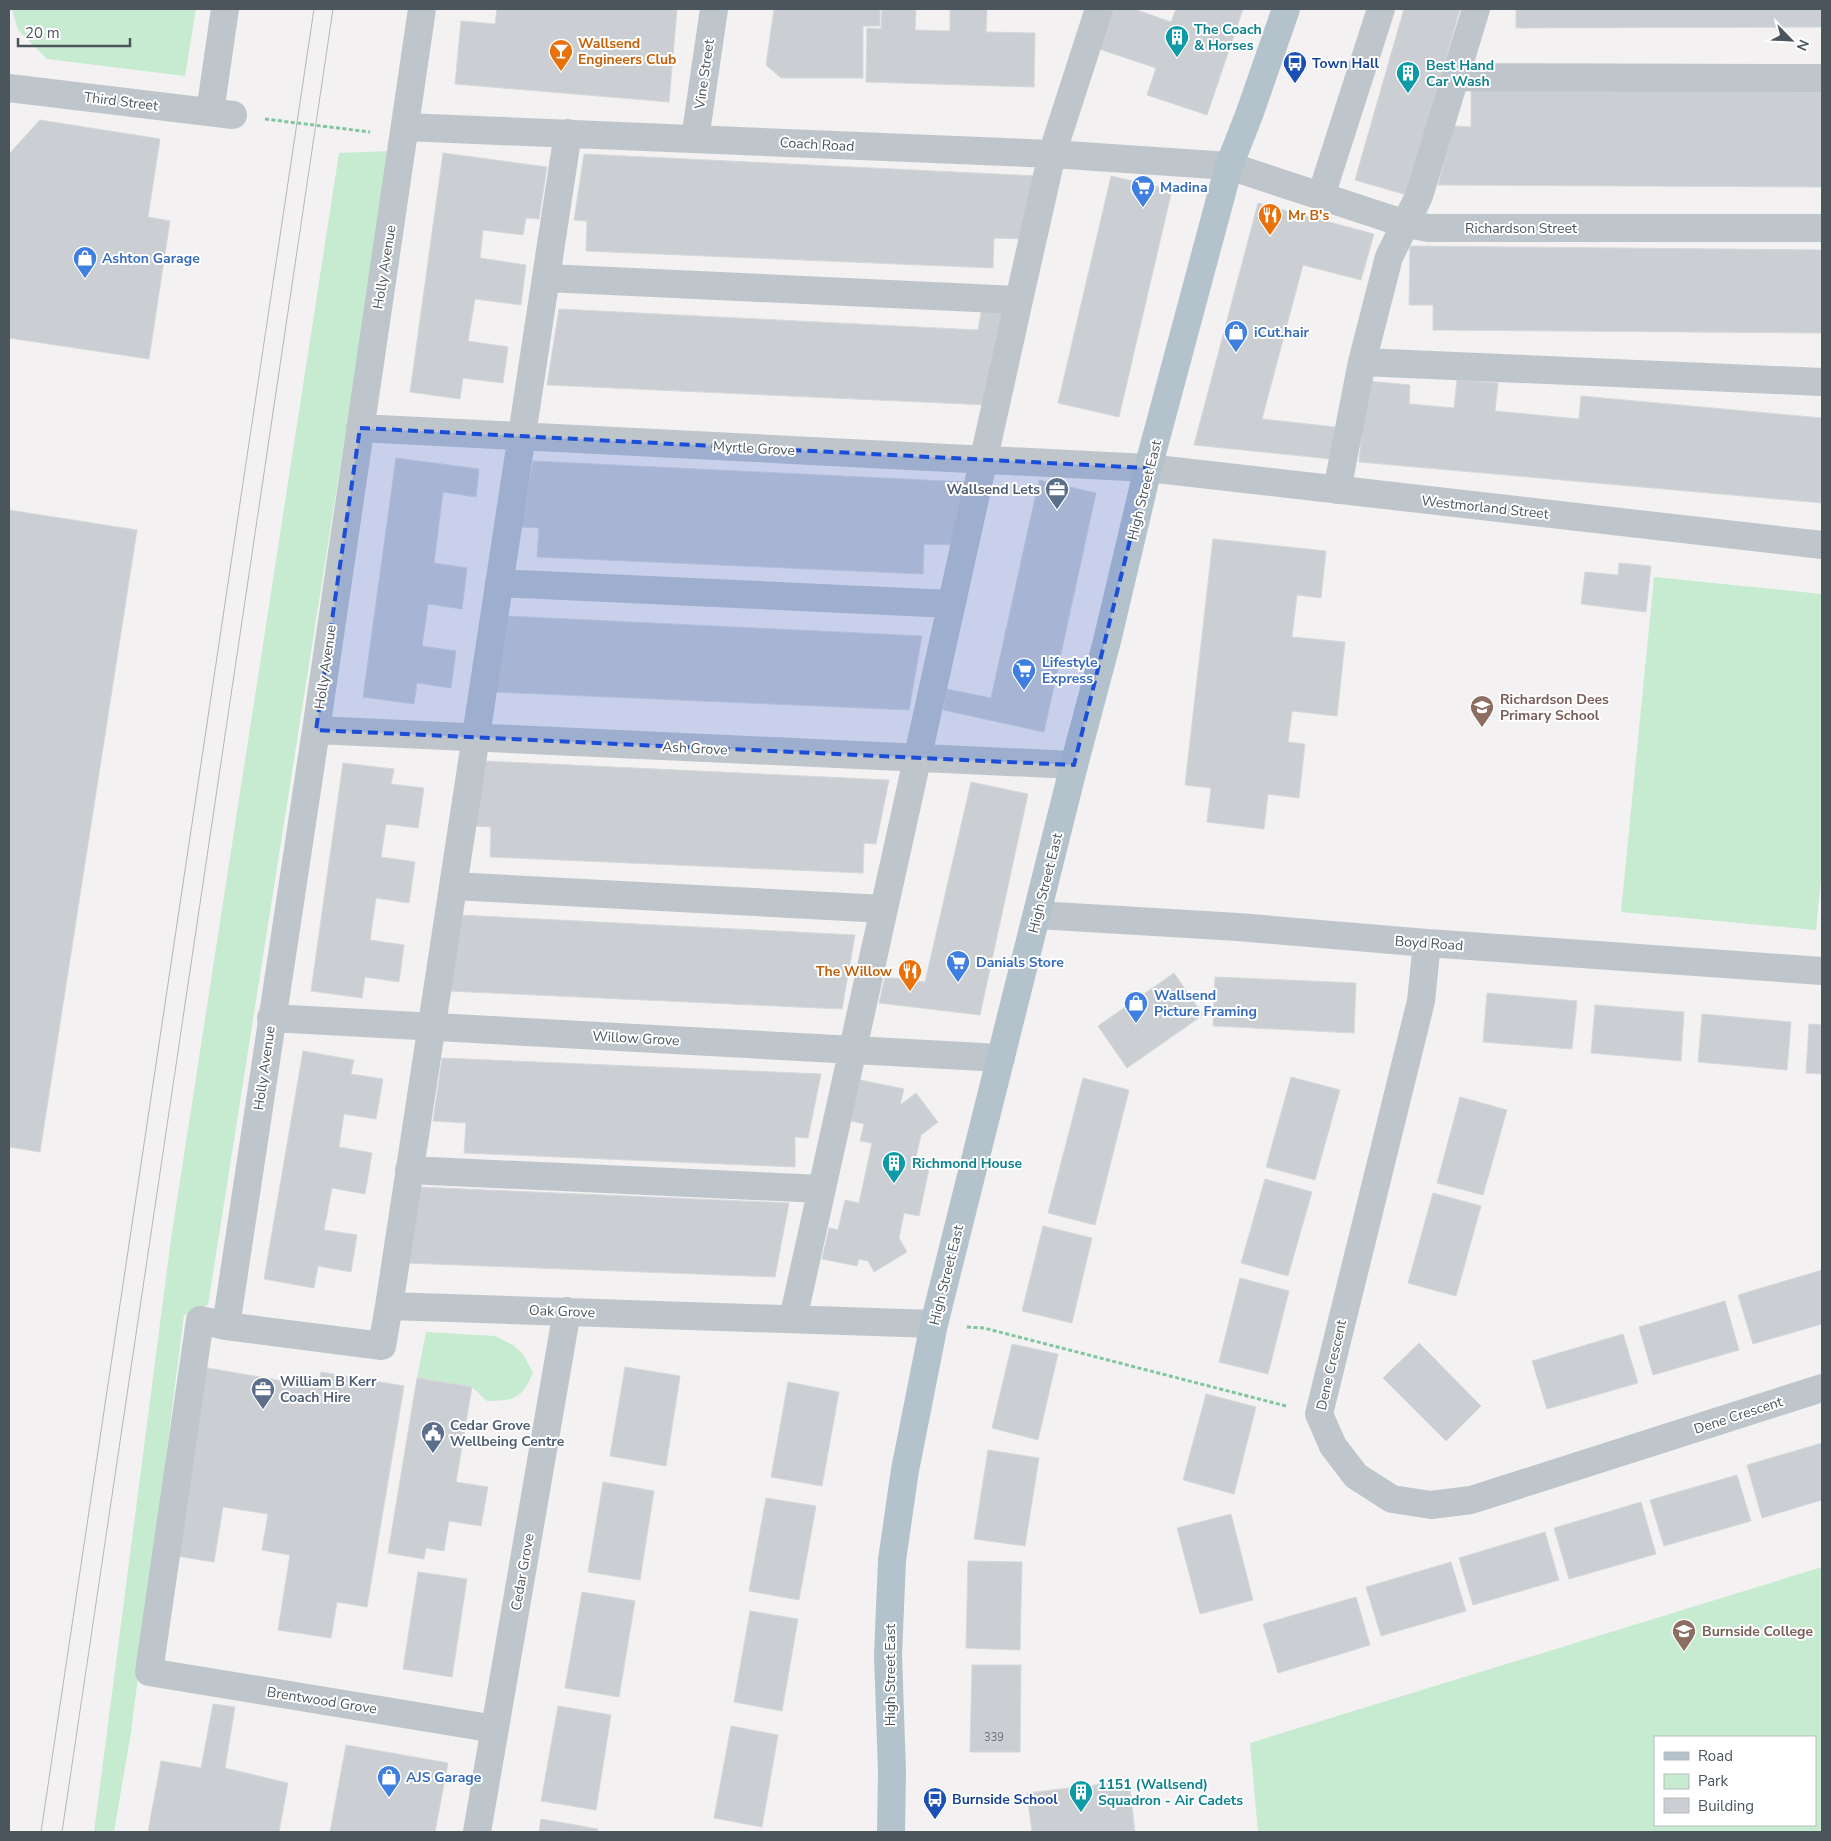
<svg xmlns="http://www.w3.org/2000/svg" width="1831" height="1841" font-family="'Nunito Sans',sans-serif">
  <rect width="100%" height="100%" fill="#f3f1f1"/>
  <path fill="#c6ebd1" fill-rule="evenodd" d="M12,9h184l-11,67 -138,-17 -29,-29z
    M390,151l-182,1154 -24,10 -53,417 -17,100h-20l77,-593 168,-1086z
    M1654,577l168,17v274l-6,62 -195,-18z
    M426,1332l69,4 18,9 10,9 10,19c-12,27 -19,27 -46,28l-15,-14 -55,-9z
    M1822,1567v265h-564l-8,-89zM1815,1737v88h-160v-88z"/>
  <path fill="#cbced3" stroke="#d6d8db" d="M497,9h180l-8,93 -214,-18 6,-63 34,3z
    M774,9h106v17h-17v52h-82l-15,-13z
    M882,9h34l-1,21 35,1v-22h37l-1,23 49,1 -1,54 -168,-5 1,-54 14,1z
    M1112,9h22l37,13 5,-13h67l-36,106 -60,-20 9,-27 -57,-19z
    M1404,9h56l-53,186 -52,-15z
    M1516,9h306v18l-306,1z
    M1471,88l351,4v95l-384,-2 16,-59 17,1z
    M40,120l120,19 -12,78 22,4 -21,138 -140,-21v-184z
    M443,153l104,14 -8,52 -13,-1 -3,17 -40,-5 -3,28 46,7 -5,40 -46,-6 -7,42 40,6 -5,36 -40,-5 -3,21 -50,-7z
    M584,154l453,22 -14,63 -29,-1 -1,30 -407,-17 1,-30 -13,-1z
    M1111,176l61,14 -53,227 -61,-14z
    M1258,203l116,31 -13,46 -58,-15 -41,154 73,8 -4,32 -137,-14z
    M1410,246l412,4v83l-389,-3v-25h-24z
    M982,307l22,2 -17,96 -440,-20 12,-76 419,21z
    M1457,380l41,3 -3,28 84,8 2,-23 241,22v85l-463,-41 8,-81 43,4 -1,19 45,4z
    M396,458l83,11 -3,28 -33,-5 -9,71 33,5 -5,41 -34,-5 -6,42 34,5 -5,37 -34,-5 -3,21 -51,-7z
    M533,461l433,21 -14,63 -28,-1 -1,30 -386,-17 2,-29 -18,-1z
    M1039,480l57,13 -52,239 -101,-22 4,-21 44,9z
    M9,510l128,20 -97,622 -31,-5z
    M1213,539l113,12 -5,47 -24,-3 -5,42 53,5 -8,74 -45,-5 -4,31 17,2 -6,54 -31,-4 -4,35 -57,-7 4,-34 -26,-3z
    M1619,563l32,3 -5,46 -65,-8 4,-32 33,3z
    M506,616l416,20 -13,74 -415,-18z
    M485,761l404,19 -13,64 -12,-1 -1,30 -373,-16 1,-30 -17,-1z
    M343,763l51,6 -3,15 33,4 -6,40 -32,-4 -5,33 34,5 -6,41 -33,-5 -6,42 34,5 -5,37 -34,-5 -3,21 -51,-7z
    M971,782l57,12 -48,221 -101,-12 6,-26 40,5z
    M459,915l396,20 -13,74 -395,-18z
    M1174,973l29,42 -76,53 -29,-42z
    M1215,977l141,6 -2,50 -141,-7z
    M1487,993l90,8 -5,48 -89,-7z
    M1595,1005l89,7 -3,49 -90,-8z
    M1702,1014l89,8 -4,48 -89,-8z
    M1809,1024l13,1v49l-16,-1z
    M303,1051l51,9 -3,14 32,5 -7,40 -32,-5 -5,33 33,6 -7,41 -33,-6 -8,42 33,5 -6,37 -33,-6 -4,22 -50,-9z
    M442,1058l379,16 -13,64 -13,-1v30l-331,-14 2,-30 -33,-2z
    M1291,1077l49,13 -25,90 -49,-13z
    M1083,1078l46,12 -34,135 -47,-12z
    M860,1080l44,9 -4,16 16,-12 22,29 -17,13 -7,31 15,3 -10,47 -15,-3 -5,25 8,14 -33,20 -6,-11 -9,-2 -2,7 -35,-7 7,-31 9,2 7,-30 14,3 13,-60 -12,-2 4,-17 -13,-3z
    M1460,1097l47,13 -24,85 -46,-12z
    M1265,1179l47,13 -24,84 -47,-13z
    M418,1187l371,16 -14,74 -369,-14z
    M1433,1193l48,13 -25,90 -48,-13z
    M1043,1226l49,12 -20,85 -50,-12z
    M1822,1270v54l-69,20 -15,-49z
    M1240,1278l49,13 -21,83 -49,-12z
    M1725,1301l14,49 -86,25 -14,-48z
    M1623,1334l15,49 -91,26 -15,-48z
    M1419,1343l62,63 -35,35 -63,-63z
    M1012,1344l46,10 -20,86 -46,-12z
    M202,1367l116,20 3,-15 83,14 -37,221 -30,-5 -6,36 -53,-8 12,-75 -28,-5 6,-36 -45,-7 -9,55 -44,-7z
    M625,1367l55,9 -14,90 -56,-10z
    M417,1378l55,9 -16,95 32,5 -7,39 -32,-5 -5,30 -18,-3 -2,11 -36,-6z
    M788,1382l51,10 -17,94 -51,-9z
    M1206,1394l50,13 -22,87 -51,-14z
    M1822,1443v57l-60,18 -15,-53z
    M988,1450l51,8 -14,88 -51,-7z
    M1737,1475l14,46 -87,25 -14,-46z
    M603,1482l51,9 -14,89 -52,-8z
    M766,1498l50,8 -17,94 -50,-9z
    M1641,1502l15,52 -87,25 -15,-51z
    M1231,1514l22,86 -53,14 -23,-86z
    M1545,1532l14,48 -86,25 -14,-47z
    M968,1561l54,1 -2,88 -54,-2z
    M1451,1562l15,49 -85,25 -15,-49z
    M418,1572l49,7 -15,98 -49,-8z
    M582,1592l53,9 -16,96 -54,-9z
    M1356,1597l14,48 -92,28 -15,-49z
    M750,1611l48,8 -16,92 -48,-9z
    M972,1665h49l-1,87h-50z
    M213,1704l22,3 -10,61 63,15 -9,49h-131l13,-71 40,7z
    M558,1706l53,9 -15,95 -55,-9z
    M731,1726l47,9 -16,92 -48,-9z
    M346,1745l102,18 -13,69h-105z
    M1129,1781l6,51h-103l-5,-39z
    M541,1819l57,10 -1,3h-58z"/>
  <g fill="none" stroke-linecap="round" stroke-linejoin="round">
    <path stroke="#81c59f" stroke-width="3" stroke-dasharray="4 2.5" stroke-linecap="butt" d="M265,119l105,13
      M967,1327l17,1 302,78"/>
    <path stroke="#bec6cc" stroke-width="28" d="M1455,77l367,1
      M9,88l224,27
      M210,112l15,-103
      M405,127l647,27 177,12 177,58 23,4h393
      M695,139l19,-130
      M1321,196l60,-187
      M546,278l473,22
      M1362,362l460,20
      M360,428l788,40 674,77
      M1337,490l25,-128 27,-105 30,-61 57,-187
      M499,583l452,21
      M316,730l758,35
      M453,886l431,23
      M1037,915l201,12 189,16 395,28
      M1427,943l-6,58 -102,413 14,32 23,30 36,23 39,6 40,-5 351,-112
      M271,1018l730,40
      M409,1170l412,19
      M389,1306l179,-1173
      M793,1319l226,-1019 33,-146 47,-145
      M226,1326l90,-596 106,-721
      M495,1729l-346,-57 51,-352 26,6 156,20 7,-40 545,18
      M477,1832l90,-521"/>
    <path stroke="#b4c2cc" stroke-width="28" d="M891,1832l1,-60 -4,-117 4,-95 13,-90 29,-146 140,-559 33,-124 41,-173 81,-302 20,-51 37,-106"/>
    <path stroke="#b4b7ba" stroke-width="1" d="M41,1832l273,-1823
      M62,1832l271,-1823"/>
  </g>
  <path fill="#1d4ed8" fill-opacity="0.2" stroke="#1d4ed8" stroke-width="4" stroke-dasharray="10 6" stroke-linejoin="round" d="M360,428l788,40 -74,297 -758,-35z"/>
  <defs>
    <g id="building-pin" transform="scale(1.25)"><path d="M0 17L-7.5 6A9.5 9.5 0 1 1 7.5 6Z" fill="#0f9aa8" stroke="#fff"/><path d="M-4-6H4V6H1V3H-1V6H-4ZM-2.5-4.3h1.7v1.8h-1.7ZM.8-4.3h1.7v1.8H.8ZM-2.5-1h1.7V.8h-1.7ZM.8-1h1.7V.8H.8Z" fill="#fff"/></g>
    <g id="bar-pin" transform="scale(1.25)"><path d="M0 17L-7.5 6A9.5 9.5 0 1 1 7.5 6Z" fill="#e8710a" stroke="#fff"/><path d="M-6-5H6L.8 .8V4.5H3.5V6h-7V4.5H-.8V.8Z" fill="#fff"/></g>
    <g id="bus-pin" transform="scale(1.25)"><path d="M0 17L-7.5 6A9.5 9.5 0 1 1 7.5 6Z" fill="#1a4fb4" stroke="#fff"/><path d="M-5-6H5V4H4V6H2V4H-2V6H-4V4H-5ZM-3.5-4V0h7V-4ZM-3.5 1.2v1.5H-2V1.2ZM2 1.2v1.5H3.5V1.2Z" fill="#fff"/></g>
    <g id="supermarket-pin" transform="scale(1.25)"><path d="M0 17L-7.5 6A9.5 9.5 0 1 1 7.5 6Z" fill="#3f7fe0" stroke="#fff"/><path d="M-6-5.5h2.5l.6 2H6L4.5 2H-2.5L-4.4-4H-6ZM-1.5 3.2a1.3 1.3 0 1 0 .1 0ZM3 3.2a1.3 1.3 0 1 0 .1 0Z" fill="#fff"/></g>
    <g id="restaurant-pin" transform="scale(1.25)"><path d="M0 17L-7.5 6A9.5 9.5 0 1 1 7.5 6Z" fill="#e8710a" stroke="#fff"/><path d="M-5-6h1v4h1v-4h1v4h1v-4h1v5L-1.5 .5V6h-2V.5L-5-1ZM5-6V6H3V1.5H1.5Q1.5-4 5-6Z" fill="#fff"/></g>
    <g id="shop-pin" transform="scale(1.25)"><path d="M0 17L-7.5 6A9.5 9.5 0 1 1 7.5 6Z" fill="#3f7fe0" stroke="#fff"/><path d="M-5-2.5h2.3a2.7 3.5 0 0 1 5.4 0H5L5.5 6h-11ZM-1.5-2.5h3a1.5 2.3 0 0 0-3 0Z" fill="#fff"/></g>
    <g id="office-pin" transform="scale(1.25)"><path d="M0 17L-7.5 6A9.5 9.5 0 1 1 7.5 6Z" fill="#5c6f8a" stroke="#fff"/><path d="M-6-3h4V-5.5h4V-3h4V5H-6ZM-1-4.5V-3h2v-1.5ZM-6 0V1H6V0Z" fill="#fff"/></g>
    <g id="school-pin" transform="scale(1.25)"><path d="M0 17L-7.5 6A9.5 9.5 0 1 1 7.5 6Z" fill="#8d6e63" stroke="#fff"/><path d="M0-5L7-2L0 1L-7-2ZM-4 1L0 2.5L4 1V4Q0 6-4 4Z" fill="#fff"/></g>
    <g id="civic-pin" transform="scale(1.25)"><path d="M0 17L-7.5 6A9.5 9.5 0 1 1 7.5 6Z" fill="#5c6f8a" stroke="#fff"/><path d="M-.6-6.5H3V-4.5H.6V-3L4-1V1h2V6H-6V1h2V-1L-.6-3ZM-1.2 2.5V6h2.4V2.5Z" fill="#fff"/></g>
  </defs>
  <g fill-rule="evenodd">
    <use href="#building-pin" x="1177" y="37"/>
    <use href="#bar-pin" x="561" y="51"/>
    <use href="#bus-pin" x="1295" y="63"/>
    <use href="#building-pin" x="1408" y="73"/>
    <use href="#supermarket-pin" x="1143" y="187"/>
    <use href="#restaurant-pin" x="1270" y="215"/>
    <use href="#shop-pin" x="85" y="258"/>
    <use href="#shop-pin" x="1236" y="332"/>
    <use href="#office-pin" x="1057" y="489"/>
    <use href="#supermarket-pin" x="1024" y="670"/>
    <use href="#school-pin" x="1482" y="707"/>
    <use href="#supermarket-pin" x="958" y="962"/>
    <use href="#restaurant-pin" x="910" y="971"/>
    <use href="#shop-pin" x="1136" y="1003"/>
    <use href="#building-pin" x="894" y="1163"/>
    <use href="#office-pin" x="263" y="1389"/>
    <use href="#civic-pin" x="433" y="1433"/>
    <use href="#school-pin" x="1684" y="1631"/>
    <use href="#shop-pin" x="389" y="1777"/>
    <use href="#building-pin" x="1081" y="1792"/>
    <use href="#bus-pin" x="935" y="1799"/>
  </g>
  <g text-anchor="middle" stroke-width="4" stroke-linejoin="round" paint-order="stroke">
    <g font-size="11" fill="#6b737a">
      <text x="994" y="1741">339</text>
    </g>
    <g font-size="14" font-weight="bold" fill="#0d838f" stroke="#fff" text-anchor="start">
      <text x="1194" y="34">The Coach<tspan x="1194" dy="16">&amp; Horses</tspan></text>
      <text x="1426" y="70">Best Hand<tspan x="1426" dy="16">Car Wash</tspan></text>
      <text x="912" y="1168">Richmond House</text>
      <text x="1098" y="1789">1151 (Wallsend)<tspan x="1098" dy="16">Squadron - Air Cadets</tspan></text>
    </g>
    <g font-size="14" font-weight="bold" fill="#c56008" stroke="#fff" text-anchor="start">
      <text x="578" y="48">Wallsend<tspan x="578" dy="16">Engineers Club</tspan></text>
      <text x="1288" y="220">Mr B's</text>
      <text x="892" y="976" text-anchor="end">The Willow</text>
    </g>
    <g font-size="14" font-weight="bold" fill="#164399" stroke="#fff" text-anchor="start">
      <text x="1312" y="68">Town Hall</text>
      <text x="952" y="1804">Burnside School</text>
    </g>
    <g font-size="14" fill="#4b555c" stroke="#fff">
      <text transform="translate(704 74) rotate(-82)" y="5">Vine Street</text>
      <text transform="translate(121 101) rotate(7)" y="5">Third Street</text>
      <text transform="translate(817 144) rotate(3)" y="5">Coach Road</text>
      <text x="1521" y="233">Richardson Street</text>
      <text transform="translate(384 267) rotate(-81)" y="5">Holly Avenue</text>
      <text transform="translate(754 448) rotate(3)" y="5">Myrtle Grove</text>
      <text transform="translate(1144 490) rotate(-76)" y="5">High Street East</text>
      <text transform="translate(1485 507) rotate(6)" y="5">Westmorland Street</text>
      <text transform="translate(325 667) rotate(-82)" y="5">Holly Avenue</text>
      <text transform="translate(695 748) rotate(3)" y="5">Ash Grove</text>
      <text transform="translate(1045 883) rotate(-76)" y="5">High Street East</text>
      <text transform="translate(1429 943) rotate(4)" y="5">Boyd Road</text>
      <text transform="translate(636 1038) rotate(3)" y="5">Willow Grove</text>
      <text transform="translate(264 1068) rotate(-82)" y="5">Holly Avenue</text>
      <text transform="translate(946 1275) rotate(-76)" y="5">High Street East</text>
      <text transform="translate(562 1311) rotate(2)" y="5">Oak Grove</text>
      <text transform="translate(1331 1365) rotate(-77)" y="5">Dene Crescent</text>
      <text transform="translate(1738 1415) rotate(-18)" y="5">Dene Crescent</text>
      <text transform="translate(522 1572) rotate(-80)" y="5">Cedar Grove</text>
      <text transform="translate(890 1675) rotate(-90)" y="5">High Street East</text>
      <text transform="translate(322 1700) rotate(9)" y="5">Brentwood Grove</text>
    </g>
    <g font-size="14" font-weight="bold" fill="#366cbe" stroke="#fff" text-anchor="start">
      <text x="1160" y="192">Madina</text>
      <text x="102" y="263">Ashton Garage</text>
      <text x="1254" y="337">iCut.hair</text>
      <text x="1042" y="667">Lifestyle<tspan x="1042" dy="16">Express</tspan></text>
      <text x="976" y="967">Danials Store</text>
      <text x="1154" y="1000">Wallsend<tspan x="1154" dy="16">Picture Framing</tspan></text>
      <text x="406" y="1782">AJS Garage</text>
    </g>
    <g font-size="14" font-weight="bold" fill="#4e5e75" stroke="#fff" text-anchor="start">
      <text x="1040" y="494" text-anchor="end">Wallsend Lets</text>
      <text x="280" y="1386">William B Kerr<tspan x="280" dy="16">Coach Hire</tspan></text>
      <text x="450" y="1430">Cedar Grove<tspan x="450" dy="16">Wellbeing Centre</tspan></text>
    </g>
    <g font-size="14" font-weight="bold" fill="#785e54" stroke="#fff" text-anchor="start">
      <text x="1500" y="704">Richardson Dees<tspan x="1500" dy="16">Primary School</tspan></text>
      <text x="1702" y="1636">Burnside College</text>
    </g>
  </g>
  <rect width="1831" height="1841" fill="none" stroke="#4b555c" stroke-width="20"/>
  <rect x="1654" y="1736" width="162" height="90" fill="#ffffff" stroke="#b7bbbe"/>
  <rect x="1664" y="1752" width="25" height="8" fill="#b4c2cc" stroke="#b7bbbe"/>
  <text x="1698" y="1761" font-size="15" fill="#4b555c">Road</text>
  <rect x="1664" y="1774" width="25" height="15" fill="#c6ebd1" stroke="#b7bbbe"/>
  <text x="1698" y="1786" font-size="15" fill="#4b555c">Park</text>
  <rect x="1664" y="1798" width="25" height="15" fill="#cbced3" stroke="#b7bbbe"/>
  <text x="1698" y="1811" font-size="15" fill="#4b555c">Building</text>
  <g transform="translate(1791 40) rotate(114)" stroke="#ffffff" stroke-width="4" paint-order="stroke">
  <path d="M0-4L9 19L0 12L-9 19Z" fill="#4b555c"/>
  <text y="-8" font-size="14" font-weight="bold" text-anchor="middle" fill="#4b555c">N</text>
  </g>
  <path d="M18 38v8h112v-8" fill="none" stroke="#4b555c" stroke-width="2.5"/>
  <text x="25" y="38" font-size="15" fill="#4b555c" stroke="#ffffff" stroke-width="4" paint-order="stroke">20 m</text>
</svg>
